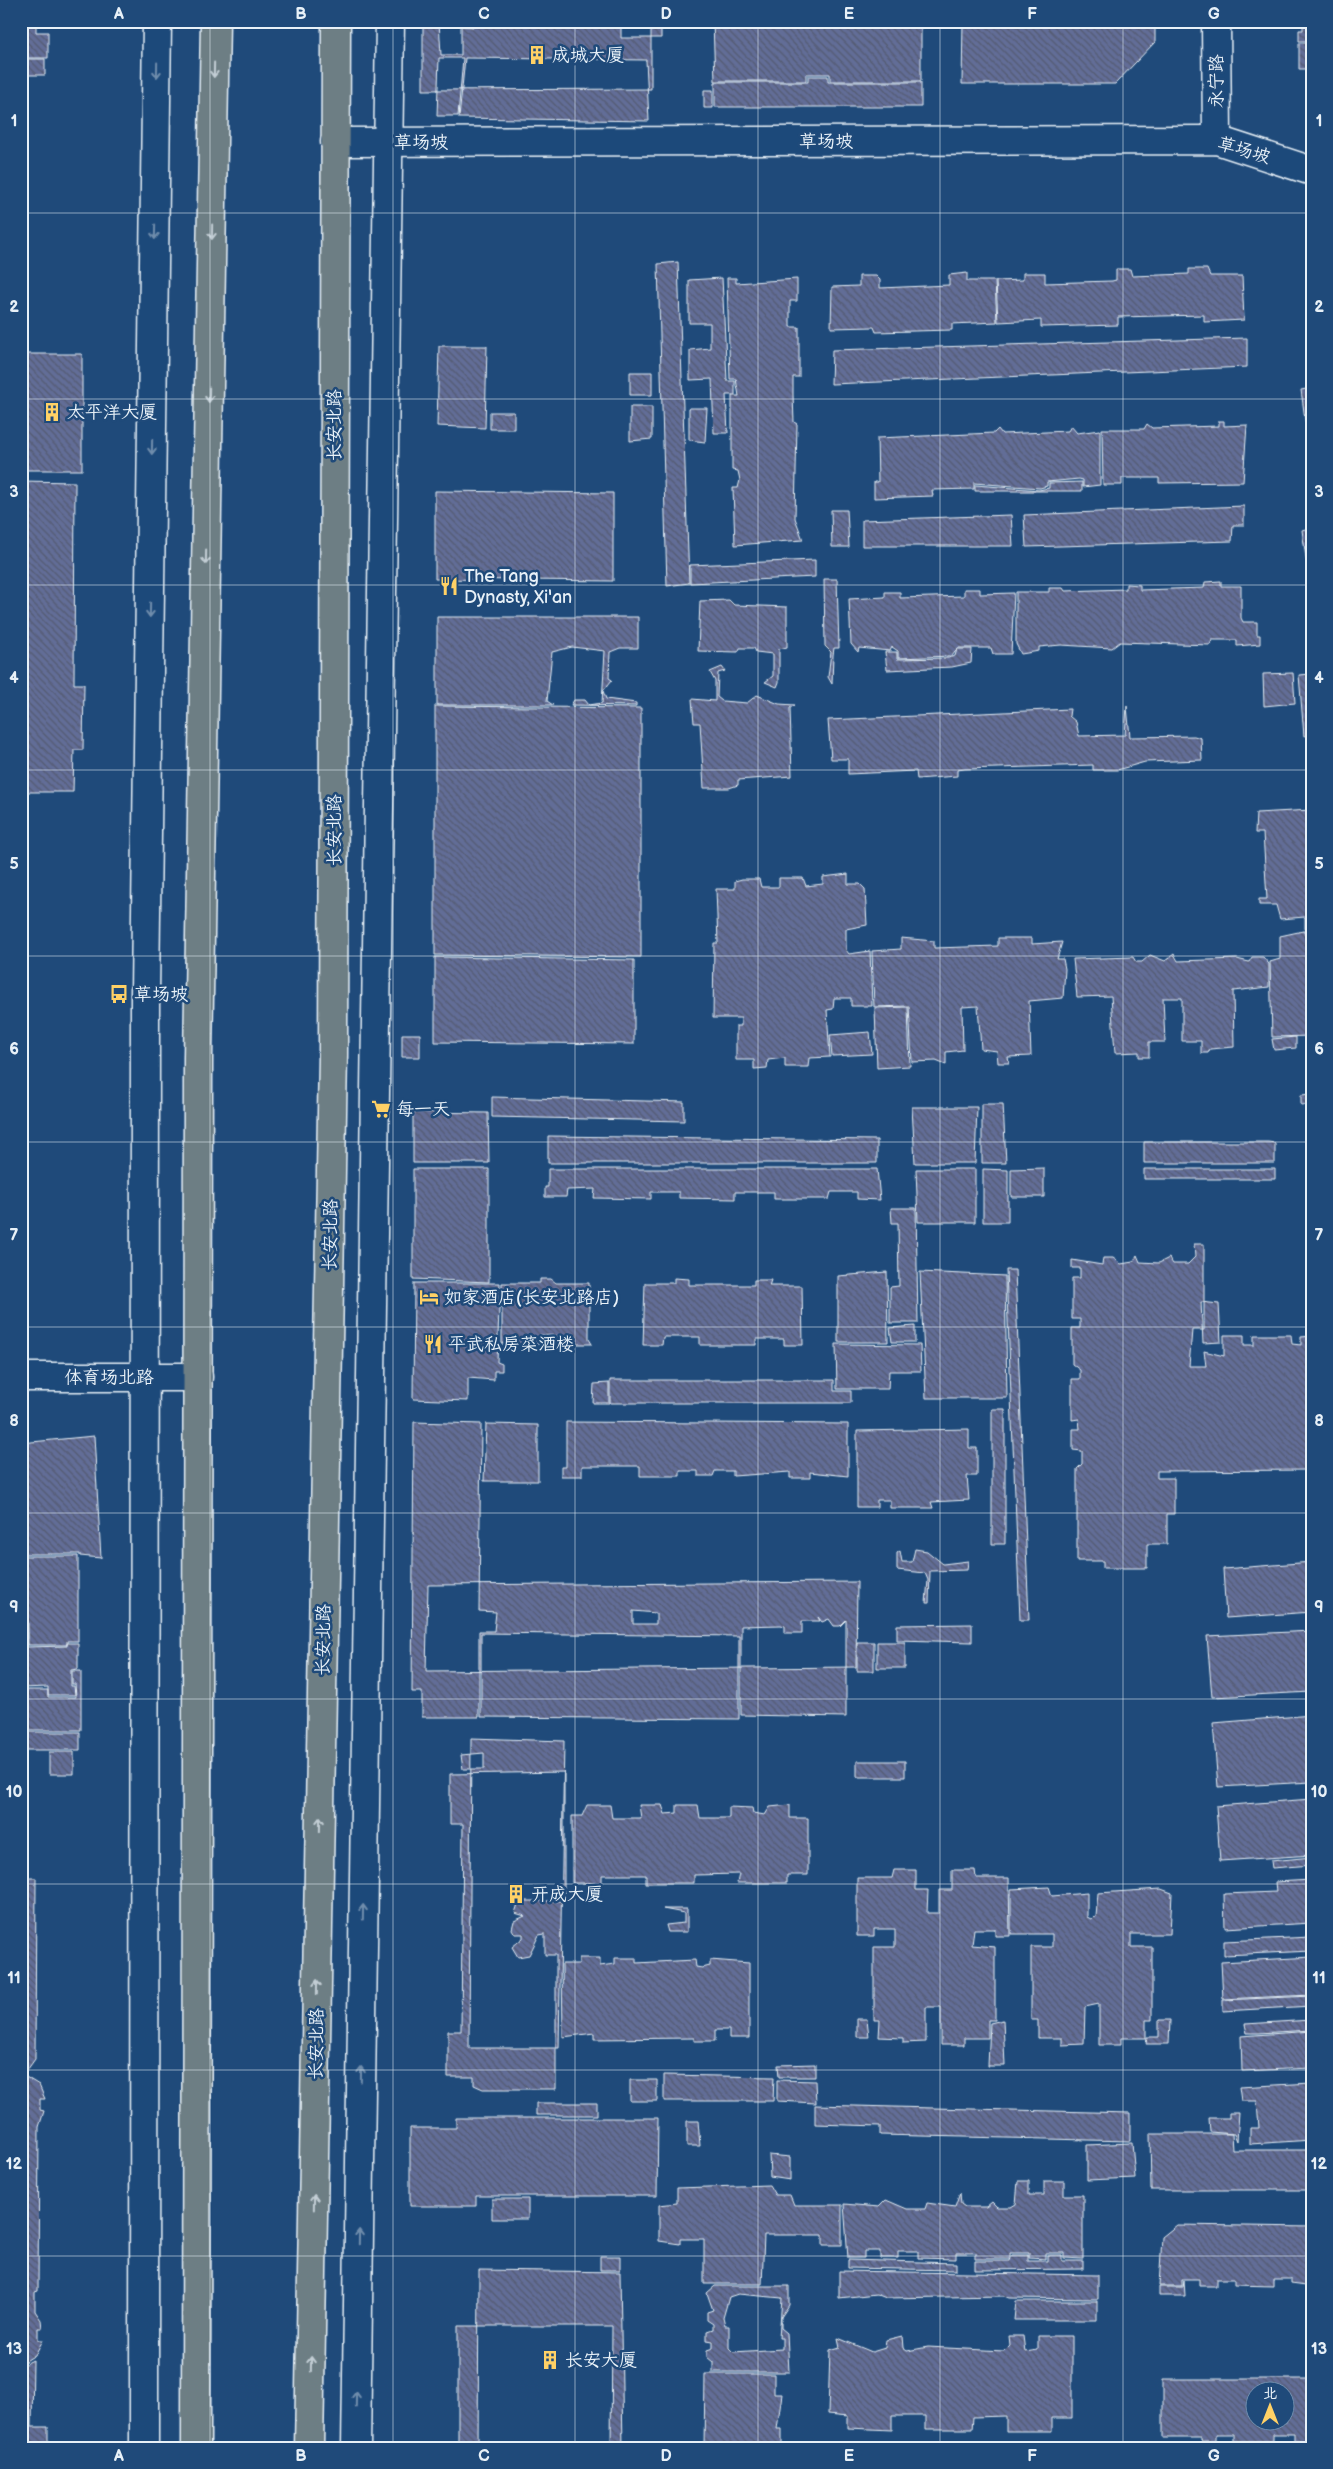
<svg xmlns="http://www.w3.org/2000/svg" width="1333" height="2469" font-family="'Balsamiq Sans','LXGW WenKai TC',sans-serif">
  <defs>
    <pattern id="building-back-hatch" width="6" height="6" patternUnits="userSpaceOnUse" patternTransform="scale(1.25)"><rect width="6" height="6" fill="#626d97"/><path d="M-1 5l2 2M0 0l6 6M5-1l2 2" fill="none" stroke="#545a70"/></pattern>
  </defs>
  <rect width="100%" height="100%" fill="#1f4a7a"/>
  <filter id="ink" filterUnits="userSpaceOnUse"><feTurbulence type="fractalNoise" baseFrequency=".02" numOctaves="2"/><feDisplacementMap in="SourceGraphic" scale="10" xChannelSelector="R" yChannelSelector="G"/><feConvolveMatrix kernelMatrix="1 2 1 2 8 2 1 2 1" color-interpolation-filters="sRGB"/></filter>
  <g filter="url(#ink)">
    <path fill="url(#building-back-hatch)" stroke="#e8f1f8" fill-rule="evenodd" d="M21,21h15v11h12v26h-25z
      M423,21h228v68l-228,1z
      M439,21h32l2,6 -12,-1v29h-20z
      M621,21h40v17h-40z
      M713,21h208v60h-91v-7h-24v7h-91z
      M963,21h192v21l-40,42h-153z
      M1303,21h9v20h-13v-11h4z
      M1299,43h13v26h-13z
      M21,47v12h24v16h-24z
      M439,58h24l-5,58h-21z
      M465,58l181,2 3,61 -190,-3z
      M808,76h20v6h93v25h-206v-25h93z
      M704,90h9v18h-9z
      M678,262l11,321 -22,3 -9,-322z
      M1116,269h14l2,7 57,-2v-5h18l3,7h32l2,44 -40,2v-7l-86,2v8l-77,2v-7l-43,2 -2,-41 27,-1v-7h22v10l67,-2 4,-1z
      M967,273v8h28l2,41 -45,2v6l-76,2 -2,-5 -43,1 1,-41 27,-1v-10h17l4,4v8l69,-3v-10z
      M722,278l5,103h8v14h-9l2,38h-14l-2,-54 -22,1v-30l20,-2v-25h-21v-43z
      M727,278h9v5l61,-4v22h-7v26h9v50h-6v18l1,27 3,2 -2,94 8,22 -68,5 -2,-57h5l2,-8 -2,-9 -6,-1v-74h7l-3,-17h-6z
      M1247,338v29l-416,17 1,-34z
      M439,346h48l-2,82 -48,-2z
      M21,354h61v116h-61z
      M630,372h22v23h-22z
      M1312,388v82l-11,-80z
      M630,407h22v32l-22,2z
      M689,408h18l-2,34 -16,-2z
      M490,412h24v17h-24z
      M1219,421h5v5l23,-1 -4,57 -84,1v-5h-37v7h-19l-1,-56h42l3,-5 5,4 67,-2z
      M1071,426l6,7 23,-3v55l-17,2v-7l-4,-1 -32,3v4l-7,2 -66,-5v6l-42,1 1,6 -59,2v-16h4l-1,-44 117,-5 4,-4 4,5 66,-3z
      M21,481l54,1 -1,202h10l-1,66h-9l-1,42h-52z
      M1082,482v9h-107v-6l64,5 10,-2v-5z
      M435,491l178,2v88l-178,-2z
      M1244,506v19h-11l-1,16 -206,6 -2,-32z
      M831,510h16l2,37h-17z
      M1011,515l2,31h-151v-26z
      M1312,527v73l-10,-70z
      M815,560v17l-125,6v-18z
      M824,579h13l2,69h-5l-1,7 -1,29 -4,-7 3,-25 -6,-6z
      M1221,581v5h20v32l2,4h14v13h3v9l-23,2v-6h-25l-2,5 -90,-3 -8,6 -51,-3 -22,2v4l-18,3 -5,-10v-52h33v-4h14l2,3 61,-2v-5l14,1v5l64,-2 1,-6z
      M964,589h16v5l34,-1 -3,61h-18l-2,-6h-33l-6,8 -54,2v-7l-6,-4 -2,4 -31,-3 -1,4 -7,-8 -2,-45 36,-2v-5h15v6l64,-2z
      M729,600l5,5 53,2v40l-8,2v33l-2,5 -12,-5 8,-6v-22l-17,-2 -2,-4h-14l-2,4 -40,-1 2,-50z
      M437,617h201v31h-18l-10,4 -1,26 3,2 -9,11 3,8 30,4v3l-65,-1 3,-5h11l4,5 13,-2 3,-52 -33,-4 -20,5 -5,49 6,4h-116z
      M957,649h15l-1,14 -19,4 -65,3 -2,-18h12v7l51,-1 7,-2z
      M722,667l3,4 -7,2 -1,24 5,4 25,2 10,-8 22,9 16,1 -5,3 2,68 -54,4v5l-9,3h-25l-4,-65h-6l-2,-24 23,2v-20l-5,-9z
      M1293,673l2,30 -31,3 -1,-32z
      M1312,674v61l-8,1 -5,-61z
      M435,706l206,2v249l-206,-2z
      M1127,706l3,31 64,-1 7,2 1,22 -57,2 -28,8h-24v-5l-128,4 -8,1v6l-40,3 -1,-8 -68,3v-15h-17l-3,-39 242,-11 -1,7 7,6 3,14 46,-1z
      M1312,810v226l-40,1 -2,-75 10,-3v-23l23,-5 2,3v-17l-25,2 -4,-14h-17v-6h8l-4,-66h-8l1,-20z
      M848,874v10h12l5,5 2,36 -21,4v21l3,4 21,-3 2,55h-21v-8h-17l-1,11 -6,1 3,47 -21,1 -1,9h-23v-9l-17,2 -1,8 -13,1v-9h-18v-34h5v-8h-28l1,-75h4l-2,-54h19v-8l7,-2h17l2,8h18v-9h24l3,8 17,-2v-7z
      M901,938l33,3v7l64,-2v-8h34v6l30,-2 -5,17h6l2,10 -2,29 -34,3 2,55 -23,1 1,6h-11l-1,-12 -16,-2 -3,-43 -16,1 1,43 -17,2v13l-10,-4 -24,1 -3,-56 -35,1 -2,-56 29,-2z
      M1174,954l4,7 59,-2 12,3 3,-5h11l6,7v23l-36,4 1,56 -24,2 -2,4h-7v-12h-19v-43h-19l2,44h-16v15h-10v-5l-24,1 -4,-57 -34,1 -4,-38 60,-2 3,5h6l8,-7 15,6z
      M435,957l199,3v84l-199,-2z
      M908,1007l2,59 -33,2 -2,-60z
      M870,1032l2,22 -40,2 -2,-21z
      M402,1034h18v23h-18z
      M1296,1037v11l-22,2 -2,-11z
      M1312,1094v10l-11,1v-10z
      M492,1097l192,5v19l-192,-4z
      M982,1104h21l3,59h-24z
      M912,1107h65l-2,56h-60z
      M413,1112l75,1 1,50h-76z
      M548,1136l329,4v23h-329z
      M1144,1142h124l7,1v20h-131z
      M1044,1168v29h-33v-28z
      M413,1169h76v113l-76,-3z
      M548,1169h329l3,31 -23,-1v-7h-26l-2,7h-55v-7h-39v7l-56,-1v-6h-28v7l-57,-1 1,-9 -28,1 -1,7h-21v-10h3z
      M916,1169h59v53h-57z
      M983,1169l25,1v52h-25z
      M1144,1169h131v10h-131z
      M891,1208h25l2,115h-28v-36l9,-1 -1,-63h-6z
      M1194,1244h10v86h-12l-3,36h17l-2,-15 20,5v-21h20v10h10v-10h37l1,9 9,1v-8l11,-1v134l-155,1v7h17v36h-7v30h-20v24h-44v-7h-26v-92l5,-5v-13l-9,-1v-21h7l-1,-10 -7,1v-41h8v-9l-8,-6v-36h8v-9h-8v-41h8v-10h-8v-8l30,5 1,-7h10l8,6 12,-2 4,-7 3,7 19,1 10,-5 4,6h15l7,-7z
      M1006,1270h9l14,350h-9z
      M887,1272l1,70h-50v-66z
      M920,1272l85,4 2,122h-81z
      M674,1278l15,1v6h65v-5h17l-2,6h33l1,59h-19v-6h-28v6h-56v-8h-37l-1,8h-19l2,-62h29z
      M540,1279h11l5,4h33v56l3,5h-21l-1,-7 -30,-2v9h-38v-61h38z
      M414,1283h86l-3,79 5,2v7h-8v9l-26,-2v23l-55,-2z
      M1201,1302l18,2 2,38 -18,1z
      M915,1326v16h-23l-2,-14z
      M836,1344l84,1 1,26h-32l-1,18h-51z
      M610,1380h224v11h17v12h-241z
      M609,1383v20h-16l1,-19z
      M992,1409h13v135h-13z
      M414,1422l67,2 -2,187 17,1 -2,19h-15v86h-57v-25h-10z
      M566,1422l282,2v52l-38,-4v6h-20v-6l-57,4v-5h-18l-2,5h-15v-5h-18v5h-40v-10h-58v10h-21v-9h5z
      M486,1424l52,1v56h-54z
      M969,1429v19h8v28h-10l2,24 -38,2 2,6h-43v-8h-13v7h-20v-76z
      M94,1436l7,122 -21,-2v-2h-59v-111z
      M915,1549l12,2 16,13 25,-3 -1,9 -37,1 -1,32h-3l2,-23 -3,-7 -28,-3v-17l3,-2 2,11h10z
      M21,1556h57v85h-11v4h-39v-23h-7v-11h3v-14h-3z
      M1312,1562v50l-86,6 -3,-49z
      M857,1582l-1,85 -430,4 2,-86z
      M633,1611l23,2v11h-23z
      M818,1617l4,5 7,-3 5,7h6l6,-6v97l-105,-2v-89l40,-1 4,1v7h17v-12h18z
      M21,1624h6v23l40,-1v-3h11v26l-7,1v16h3l1,9h-27v-8l-27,1z
      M972,1624v18l-75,-2v-15z
      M1312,1631v61l-100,5 -5,-61z
      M481,1633l258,3v83l-258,-2z
      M857,1642h17v29h-17z
      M877,1642h28v26h-28z
      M72,1671h9v59h-60v-40h27v7h28l-1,-13h-3z
      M1312,1715v67l-94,5 -5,-64z
      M21,1732h59v18h-59z
      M471,1738l93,3 -5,307h-90z
      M49,1752h25v22h-25z
      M484,1753v16h-21l-2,-14z
      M857,1761h48v16h-48z
      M564,1772v129h-45l-4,12 10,3 -11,5 -2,8 3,5h8v4l-11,9 6,10 11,-2 10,-20 6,-1v21h11v134h-73l-9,-4v-8h-26v-46h13l2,-207h-13v-50z
      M1312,1799v56l-92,6 -4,-55z
      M587,1805h23l2,13h29l-2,-13h23l3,9 12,-1v-8h21l2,13h29v-11l23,1 1,5 12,2 5,-8 20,-2v13h18v57h-21v8h-50l2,-9 -45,1v8h-48v-8h-44v8h-30v-67h10z
      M1312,1857v8l-40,3 -1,-7z
      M894,1870h22v20h12l-1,23h12v-23h13v-20h23l1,8h33l1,58h-15v-7h-21l-2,16 23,2v73h-7v18h-24v7h-23v-38h-15v35l-23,1v-5l-24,-1 1,-17h-6v-73h21v-18h-21v7h-17v-58h35z
      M21,1878h15l-1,181 -10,14 -4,-1z
      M1312,1880v43l-87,5 -1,-34 52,-2 -1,-10z
      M1049,1887l3,9 35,-3v24l4,2 5,-2 2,-24 63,-4 11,4 -2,41h-39v13h21v73h-6v18h-25v7h-22v-41l-14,3 -1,37 -22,1v-7h-24v-18h-7v-73h21v-13h-41v-45z
      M663,1909h24v23h-19l-2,-7 18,-2v-10z
      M1312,1937v14l-88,4v-14z
      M1312,1957v38l-89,4 -2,-37z
      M579,1958h21v8l15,-2v-6h21v5l59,-3 1,7 6,1 8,-2v-6l39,3v75h-20v-8h-14v11h-21v-3l-100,1v-6l-31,4 -1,-73h17z
      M1312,1996v10l-89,5v-11z
      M857,2019h10l2,18h-12z
      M1003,2020l2,46h-17l2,-43z
      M1159,2020h11l-1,24h-23l1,-7h12z
      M1312,2020v10l-54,3h-11l-2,-9z
      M1312,2031v37l-70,3 -1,-35z
      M815,2064v13h-36l-1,-12z
      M21,2074l18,11 6,14h-5v11l4,1 -5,16 -1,164 -3,1v19l6,9 1,8h-4v12h5l-8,15 -14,9z
      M664,2075l110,2 -1,24h-109z
      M630,2080h27v21h-27z
      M777,2080l38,1 1,22 -39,-2z
      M1312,2083v57l-62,4v-16h9l-2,-27h-16l-2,-14z
      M536,2103h61v12h-61z
      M815,2105l315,8v28l-250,-6v-9l-65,-2z
      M1229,2113h10l-2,28 -3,-7 -24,-2 -1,-14h20z
      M456,2118h202l-1,78h-181v10h-66v-78h46z
      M687,2121h11l2,25h-13z
      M1150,2134h82l1,16h79v40h-161z
      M1132,2143l3,35 -48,2v-35z
      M769,2155l21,2v23l-20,-3z
      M1018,2181h11v14h15v-14h20v14h19v64l-19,-1v-5h-19v6l-16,-1v-5h-19v6h-35v-6h-19v6l-38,-1v-7h-20v7h-18v-7h-16v7h-16l-4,-54 35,3 7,-7 21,9h18l2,-6 28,4 5,-14 1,11 4,3h21l6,-5 5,5h14l5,-3z
      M769,2185l6,10h15l4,10h48v40h-19v-10h-59l-2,49h-58v-45h-24v5l-21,-3v-36l18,-2v-15z
      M492,2199h36v20h-36z
      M1177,2225l135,2v52h-6v7l-15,-2v-5h-18v7l-39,-1v-6h-18v7h-17v-7h-17v7h-23l3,-49z
      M1012,2255h16v6h19v-6h15v6h21v8l-108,1v-9h35z
      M600,2256h20v14h-20z
      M848,2260l108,3v7l-108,-2z
      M479,2270l141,2 3,176h-145z
      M839,2271l259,4v24l-89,-1 -5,-2 -118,2 -10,-4 -37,4z
      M1184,2280l1,16h-26v-9h24z
      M715,2286h74v19l-8,12v11l6,5 2,39h-76v-10l-6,-5v-7l6,-2v-7l-6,-1v-9l6,-2v-5l-6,-4v-8l6,-2 -6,-17z
      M738,2294l44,4 -3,40h3v11l-49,3 -4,-4v-22h-4l-2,-8 6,-21z
      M1016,2301h81v19h-83z
      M458,2326h154l-1,122h-153z
      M902,2336l1,12 4,3 21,-4 76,4 6,-6 -1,-9h14l2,16 13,-2v-14h34v82h-20v13h-46v-15l-33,1 -1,12h-46v-13h-34v14l-44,-2v-12l-20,-2 2,-64 10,-3 -2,-9 34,14 13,-4 1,-8z
      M33,2360l-1,67h16v21h-27v-82z
      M705,2374h69v20h8l-5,35h5v19h-78z
      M1163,2379h149v55h-4v7h-14v-7h-21v7h-39v-7h-18v7h-15v-3h-38zM1256,2392h30v30h-30z"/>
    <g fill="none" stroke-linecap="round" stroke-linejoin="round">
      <g stroke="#e8f1f8" stroke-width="31">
        <path id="street" d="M1216,21l1,119
          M144,2448l1,-1454 12,-973
          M356,2448l34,-2427"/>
      </g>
      <g stroke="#e8f1f8" stroke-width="31">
        <path id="secondary" d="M335,142l882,-2 95,31
          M21,1377h177"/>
      </g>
      <g stroke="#e8f1f8" stroke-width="31">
        <path id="primary" d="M196,2448l2,-1390 17,-1037
          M309,2448l24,-1393 3,-1034"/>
      </g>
      <use href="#street" stroke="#1f4a7a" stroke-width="28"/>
      <use href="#secondary" stroke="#1f4a7a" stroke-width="28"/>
      <use href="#primary" stroke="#6d7e84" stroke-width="28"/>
    </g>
    <defs><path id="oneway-shaft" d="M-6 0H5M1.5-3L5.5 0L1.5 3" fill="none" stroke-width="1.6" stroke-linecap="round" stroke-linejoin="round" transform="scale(1.25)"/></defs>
    <g stroke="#6f8dac">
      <use href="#oneway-shaft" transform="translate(157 70) rotate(91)"/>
      <use href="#oneway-shaft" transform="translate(155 232) rotate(91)"/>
      <use href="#oneway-shaft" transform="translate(152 447) rotate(91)"/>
      <use href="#oneway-shaft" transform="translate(150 610) rotate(91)"/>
      <use href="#oneway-shaft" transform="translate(363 1912) rotate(-89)"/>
      <use href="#oneway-shaft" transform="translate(361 2074) rotate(-89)"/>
      <use href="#oneway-shaft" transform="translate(359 2237) rotate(-89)"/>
      <use href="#oneway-shaft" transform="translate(356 2399) rotate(-89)"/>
    </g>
    <g stroke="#c3ced5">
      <use href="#oneway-shaft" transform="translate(214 70) rotate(91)"/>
      <use href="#oneway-shaft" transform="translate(212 232) rotate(91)"/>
      <use href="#oneway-shaft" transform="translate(209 395) rotate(91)"/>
      <use href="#oneway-shaft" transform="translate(206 557) rotate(91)"/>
      <use href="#oneway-shaft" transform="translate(320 1824) rotate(-89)"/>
      <use href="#oneway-shaft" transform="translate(317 1987) rotate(-89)"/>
      <use href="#oneway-shaft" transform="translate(314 2202) rotate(-89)"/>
      <use href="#oneway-shaft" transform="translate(311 2364) rotate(-89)"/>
    </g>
  </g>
  <path fill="none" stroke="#e8f1f8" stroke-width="1" stroke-opacity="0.55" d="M210,21v2427M393,21v2427M575,21v2427M758,21v2427M940,21v2427M1123,21v2427M21,213h1291M21,399h1291M21,585h1291M21,770h1291M21,956h1291M21,1142h1291M21,1327h1291M21,1513h1291M21,1699h1291M21,1884h1291M21,2070h1291M21,2256h1291"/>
  <defs>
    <g id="building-bare" transform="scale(1.5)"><path d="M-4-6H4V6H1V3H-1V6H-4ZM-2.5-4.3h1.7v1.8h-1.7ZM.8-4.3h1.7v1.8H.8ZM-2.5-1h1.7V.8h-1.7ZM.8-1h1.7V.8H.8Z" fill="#ffd166" stroke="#1f4a7a" stroke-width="2.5" paint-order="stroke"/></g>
    <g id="restaurant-bare" transform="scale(1.5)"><path d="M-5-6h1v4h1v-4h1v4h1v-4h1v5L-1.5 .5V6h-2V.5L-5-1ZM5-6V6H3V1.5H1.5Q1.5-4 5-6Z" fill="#ffd166" stroke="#1f4a7a" stroke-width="2.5" paint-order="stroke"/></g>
    <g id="bus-bare" transform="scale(1.5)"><path d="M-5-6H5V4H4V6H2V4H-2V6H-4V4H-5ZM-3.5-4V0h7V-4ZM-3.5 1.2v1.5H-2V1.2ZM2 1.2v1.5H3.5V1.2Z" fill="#ffd166" stroke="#1f4a7a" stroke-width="2.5" paint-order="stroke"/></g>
    <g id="supermarket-bare" transform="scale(1.5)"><path d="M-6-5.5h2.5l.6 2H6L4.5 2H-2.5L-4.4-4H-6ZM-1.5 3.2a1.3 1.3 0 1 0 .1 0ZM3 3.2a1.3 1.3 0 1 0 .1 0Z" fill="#ffd166" stroke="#1f4a7a" stroke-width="2.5" paint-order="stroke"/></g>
    <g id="hotel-bare" transform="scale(1.5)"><path d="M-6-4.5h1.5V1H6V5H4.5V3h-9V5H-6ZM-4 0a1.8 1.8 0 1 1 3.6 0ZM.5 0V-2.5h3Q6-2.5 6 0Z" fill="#ffd166" stroke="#1f4a7a" stroke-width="2.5" paint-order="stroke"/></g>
  </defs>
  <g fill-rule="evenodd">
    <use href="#building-bare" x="537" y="55"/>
    <use href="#building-bare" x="52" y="412"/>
    <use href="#restaurant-bare" x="449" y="586"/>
    <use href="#bus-bare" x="119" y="994"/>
    <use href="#supermarket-bare" x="381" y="1109"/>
    <use href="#hotel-bare" x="429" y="1297"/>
    <use href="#restaurant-bare" x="433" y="1344"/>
    <use href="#building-bare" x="516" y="1894"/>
    <use href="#building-bare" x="550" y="2360"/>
  </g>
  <g text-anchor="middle" stroke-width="5" stroke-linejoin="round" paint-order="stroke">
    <g font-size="18" fill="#e8f1f8" stroke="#1f4a7a" text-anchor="start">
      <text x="552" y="61">成城大厦</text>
      <text x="67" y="418">太平洋大厦</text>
      <text x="464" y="582">The Tang<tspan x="464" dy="21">Dynasty, Xi'an</tspan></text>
      <text x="134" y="1000">草场坡</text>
      <text x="396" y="1115">每一天</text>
      <text x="444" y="1303">如家酒店(长安北路店)</text>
      <text x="448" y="1350">平武私房菜酒楼</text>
      <text x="531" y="1900">开成大厦</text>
      <text x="565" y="2366">长安大厦</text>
    </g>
    <g font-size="18" fill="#e8f1f8" stroke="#1f4a7a">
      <text transform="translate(1216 81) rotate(-90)" y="6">永宁路</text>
      <text x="826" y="147">草场坡</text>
      <text x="421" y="148">草场坡</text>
      <text transform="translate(1244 150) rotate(16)" y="6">草场坡</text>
      <text transform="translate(334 425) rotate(-90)" y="6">长安北路</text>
      <text transform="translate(334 830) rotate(-90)" y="6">长安北路</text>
      <text transform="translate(330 1235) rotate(-89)" y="6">长安北路</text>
      <text x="109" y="1383">体育场北路</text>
      <text transform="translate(323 1640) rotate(-89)" y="6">长安北路</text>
      <text transform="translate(316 2044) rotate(-89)" y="6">长安北路</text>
    </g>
  </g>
  <rect width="1333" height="2469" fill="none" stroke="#1f4a7a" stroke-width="55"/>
  <g transform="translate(1270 2406)"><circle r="24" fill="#1f4a7a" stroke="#6f8dac"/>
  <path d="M0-4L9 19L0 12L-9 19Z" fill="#ffd166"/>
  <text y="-8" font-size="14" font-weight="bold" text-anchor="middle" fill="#e8f1f8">北</text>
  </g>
  <rect x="28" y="28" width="1278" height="2414" fill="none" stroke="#e8f1f8" stroke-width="2"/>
  <g font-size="16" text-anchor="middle" font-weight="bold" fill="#e8f1f8">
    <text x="119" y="19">A</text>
    <text x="301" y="19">B</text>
    <text x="484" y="19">C</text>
    <text x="666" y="19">D</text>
    <text x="849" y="19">E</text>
    <text x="1032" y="19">F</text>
    <text x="1214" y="19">G</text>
    <text x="14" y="126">1</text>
    <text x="1319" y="126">1</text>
    <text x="14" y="312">2</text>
    <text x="1319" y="312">2</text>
    <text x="14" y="497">3</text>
    <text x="1319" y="497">3</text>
    <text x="14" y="683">4</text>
    <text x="1319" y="683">4</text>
    <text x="14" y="869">5</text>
    <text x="1319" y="869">5</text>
    <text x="14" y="1054">6</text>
    <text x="1319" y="1054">6</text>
    <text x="14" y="1240">7</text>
    <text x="1319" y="1240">7</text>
    <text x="14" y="1426">8</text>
    <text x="1319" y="1426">8</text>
    <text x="14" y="1612">9</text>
    <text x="1319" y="1612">9</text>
    <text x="14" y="1797">10</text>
    <text x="1319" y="1797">10</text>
    <text x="14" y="1983">11</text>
    <text x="1319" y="1983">11</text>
    <text x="14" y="2169">12</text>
    <text x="1319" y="2169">12</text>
    <text x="14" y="2354">13</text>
    <text x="1319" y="2354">13</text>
    <text x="119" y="2461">A</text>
    <text x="301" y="2461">B</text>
    <text x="484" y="2461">C</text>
    <text x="666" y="2461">D</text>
    <text x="849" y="2461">E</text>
    <text x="1032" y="2461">F</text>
    <text x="1214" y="2461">G</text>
  </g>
</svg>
